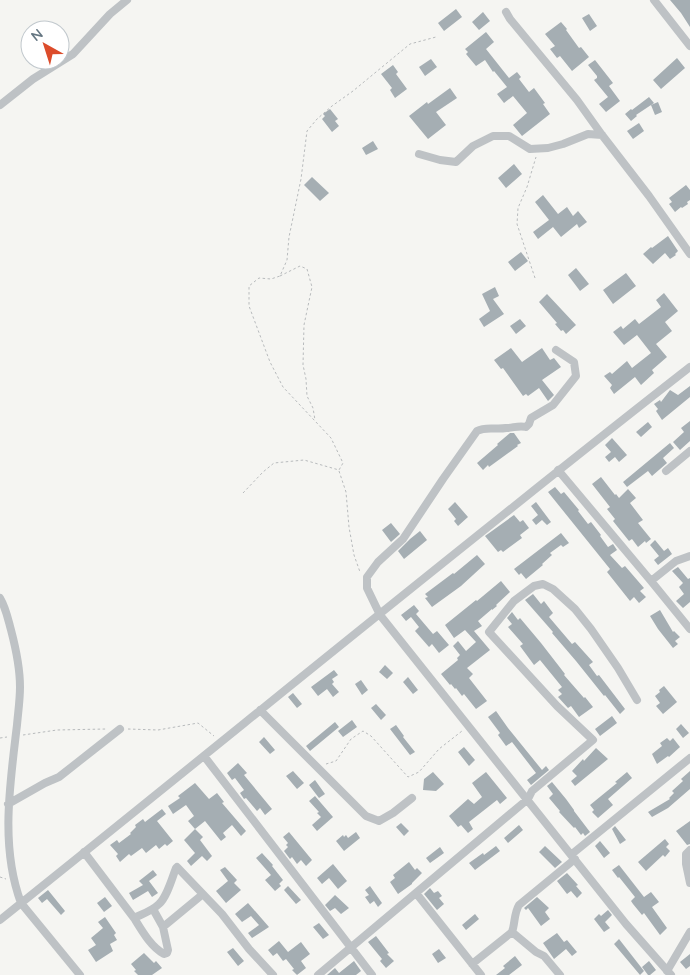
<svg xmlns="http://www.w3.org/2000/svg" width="690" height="975" font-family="Quicksand,sans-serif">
  <rect width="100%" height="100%" fill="#f5f5f2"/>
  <path fill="#a5aeb3" d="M670,0h20v27l-9,-14z
    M456,9l6,8 -18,14 -6,-8z
    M483,12l7,9 -11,9 -7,-8z
    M589,14l8,12 -7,5 -8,-13z
    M561,22l6,7 -1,1 13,18 2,-1 8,10 -17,14 -12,-15 -3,2 -7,-9 5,-3 -10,-12z
    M486,32l8,10 -8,7 23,29 8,-6 4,5 -2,2 10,13 5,-4 11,15 -2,1 7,10 -28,22 -9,-11 14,-12 -14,-17 -9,7 -7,-9 10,-7 -13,-16 -1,1 -8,-12 -9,6 -10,-12 2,-2 -3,-3z
    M677,58l8,10 -24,21 -8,-9z
    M431,59l6,8 -12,9 -6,-9z
    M595,60l18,23 -4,3 11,15 -14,11 -7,-8 9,-7 -14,-17 3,-2v-2l-9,-11z
    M393,65l5,7 -2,2 11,15 -12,9 -5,-8 2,-2 -11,-14z
    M450,88l7,10 -21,14 10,13 -18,14 -19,-23 18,-14 1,2z
    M649,97l5,6 -18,12 1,1 -6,5 -6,-7 6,-5 1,1z
    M658,102l4,10 -7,3 -4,-10z
    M330,109l8,10 -3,2 4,5 -7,6 -10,-13 3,-3 -2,-2z
    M639,123l5,8 -11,8 -6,-8z
    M373,141l5,8 -12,6 -4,-7z
    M514,164l8,10 -16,14 -8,-10z
    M312,177l17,16 -9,8 -16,-16z
    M686,185l4,5v10l-3,2 1,2 -6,4 -1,-1 -6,5 -6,-8 3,-2 -3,-4z
    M543,195l15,19 9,-7 6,9 5,-5 9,11 -8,6 -2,-4 -16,13 -8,-10 -15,12 -5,-7 16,-12 -14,-18z
    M668,236l10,15 -3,3 1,1 -6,4 -5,-6 -12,11 -10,-10 8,-7 1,1z
    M521,252l7,9 -13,10 -7,-9z
    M576,268l13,16 -9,7 -12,-16z
    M626,273l10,13 -23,18 -10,-14z
    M495,287l4,9 -6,3 11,15 -20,13 -5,-8 11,-8 -8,-17z
    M664,293l14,18 -13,11 7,9 -16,13 11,13 -15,13 2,3 -13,12 -6,-8 -21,17 -4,-6 2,-3 -8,-9 6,-4 2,2 15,-13 5,7 19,-15 -14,-18 -13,10 -11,-13 8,-6 2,3 12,-10 4,5 22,-17 -5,-7z
    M547,294l29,31 -10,9 -3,-4 -2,1 -6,-7 2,-1 -18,-21z
    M520,319l6,7 -10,8 -6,-8z
    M511,348l11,14 20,-14 8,12 4,-2 7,9 -19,13 12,15 -6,6 -9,-13 -11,8 -2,-2 -3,2 -20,-28 -2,1 -7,-9z
    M690,386v11l-28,23 -6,-9 2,-2 -4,-5 6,-4 1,2 9,-12 8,5z
    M690,421v20l-10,9 -7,-8 11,-10 -3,-4z
    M648,422l4,5 -11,10 -5,-5z
    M510,433h4l7,10 -4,2 1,1 -18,13 -11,8 -1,-2 -5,5 -6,-7 21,-18 -1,-1z
    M612,438l15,17 -8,7 -4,-5 -6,5 -4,-5 6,-5 -6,-7z
    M670,443l4,5 -11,10 4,5 -15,13 -4,-5 -21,16 -4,-5z
    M601,477l14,18 1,-1 3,4 9,-9 8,9 -6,5 13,17 -5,3 13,16 -5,4 -1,-2 -7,6 -6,-8 -3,2 -16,-20 2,-2 -8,-10 3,-2 -18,-23z
    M555,487l6,7 3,-2 15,18 -1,1 10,13 3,-2 10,13 -1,1 8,11 5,-3 4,6 -7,5 12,13 3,-2 19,22 -4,3 6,6 -7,6 -5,-6 -4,4 -23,-29 3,-3 -62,-77z
    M455,502l13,15 -10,9 -4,-5 2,-2 -8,-10z
    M536,502l15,20 -4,3 -5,-5 -6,5 -4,-5 6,-5 -7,-9z
    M514,515l6,7 3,-2 6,8 -9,7 2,3 -19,14 -2,-2 -3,2 -13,-16z
    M391,523l9,11 -9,8 -9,-12z
    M420,531l7,9 -23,19 -6,-8 12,-12z
    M561,533l8,10 -6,4 -2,-2 -11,8 2,2 -10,9 1,1 -17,14 -5,-6 -2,2 -5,-6z
    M655,540l9,11 4,-3 4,6 -14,11 -4,-5 5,-4 -9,-11z
    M477,555l8,9 -24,22 -29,21 -7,-9 3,-1 -3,-3 28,-21 1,1z
    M678,567l10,12 2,-1v24l-7,6 -7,-7 8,-7 -5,-7 4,-4 -11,-12z
    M501,581l9,11 -14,13 1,1 -5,4v-1l-14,12 4,5 -8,5 16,19 -23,18 6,6 -4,4 18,23 -11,8 -12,-15 -2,2 -6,-8 -1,1 -4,-5 -1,1 -9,-11 17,-14 -1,-2 3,-3 -7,-9 5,-5 8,10 10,-9 -11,-12 -11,8 -9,-13 31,-25 1,1z
    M533,594l8,10 3,-3 9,12 -4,4 23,27 3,-2 18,20 -4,3 8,11 2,-1 26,34 -5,5 -15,-19 -1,1 -28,-35 -24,-28 1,-1 -28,-32z
    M414,605l5,6 -3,3 17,20 4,-3 12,14 -10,8 -7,-9 -3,3 -14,-16 4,-4 -8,-10 -5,4 -5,-6z
    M660,610l13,22 1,-1 6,6 -5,4 3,3 -5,4 -15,-19 -8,-13z
    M512,612l6,8 2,-2 21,25 24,31 -1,1 20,23 1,-1 8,10 -14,10 -8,-11 -3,2 -10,-11 4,-3 -4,-4 4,-3 -22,-27 -6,5 -14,-19 3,-2 -15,-17 4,-3 -5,-6z
    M385,665l8,8 -6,6 -8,-7z
    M334,670l4,5 -6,4 2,3 -2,2 7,8 -6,5 -6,-8 -9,7 -7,-9z
    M408,677l10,13 -5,4 -10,-12z
    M361,680l7,10 -6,5 -7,-11z
    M664,686l13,16 -14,12 -7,-8 4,-3 -5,-7 5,-4 -1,-2z
    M293,693l9,11 -5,4 -9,-11z
    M376,704l10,11 -5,5 -10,-12z
    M496,711l12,17 34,42 4,-4 3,4 -18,15 -4,-5 9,-7 -24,-31 -6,4 -8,-11 2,-2 -12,-16z
    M612,716l5,7 -17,13 -5,-7z
    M352,720l5,7 -14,10 -5,-6z
    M335,722l4,5 -29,24 -4,-5z
    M681,724l8,9 -6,5 -7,-9z
    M396,725l8,11 -1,1 12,15 -5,3 -20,-26z
    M264,737l11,13 -5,4 -11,-12z
    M667,738l3,3 3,-3 7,9 -11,10 -1,-1 -11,8 -5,-10 10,-8 -2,-3z
    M464,747l11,13 -6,6 -11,-14z
    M596,748l12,11 -33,27 -4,-5 6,-5 -5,-5 11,-12 1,2z
    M238,763l9,10 -3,2 28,34 -7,6 -5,-7 -3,3 -11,-13 -2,1 -4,-6 4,-3 -9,-12 -3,2 -5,-7z
    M293,771l11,12 -7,6 -11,-13z
    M690,771v18l-22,19 -16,9 -4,-5 22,-13 -1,-1 5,-5 -2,-2 11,-10 -2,-2z
    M433,772l11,12 -8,7 -13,-1 1,-11z
    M486,772l21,26 -7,6 -3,-4 -28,22 4,7 -5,4 -7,-8 -3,2 -9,-11 19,-17 6,5 8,-7 -10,-14z
    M627,772l5,6 -24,21 5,6 -15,13 -6,-6 2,-2 -4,-5 27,-22 -2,-1z
    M315,780l10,14 -6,4 -10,-13z
    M552,782l14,17 8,11v1l16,21 -5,4 -2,-3 -2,2 -6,-8 -1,1 -15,-16 1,-1 -11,-13 4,-4 -6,-8z
    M195,783l14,16 8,-6 7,9 -2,1 24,28 -5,5 -9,-11 -9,8 3,4 -5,4 -16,-20 -10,8 -7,-8 6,-5 -8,-11 -13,9 -5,-8 12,-8 -2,-2z
    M315,796l18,21 -16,14 -5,-6 9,-8 -4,-4 2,-1 -10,-11z
    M162,809l4,5 -9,7 16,20 -6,5 -2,-2 -6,5 -3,-4 -10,8 -4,-5 -11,8 -2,-2 -9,8 -4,-6 2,-2 -8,-9 7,-5 2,3 12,-9 -1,-1 6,-6 -1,-2 8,-6 2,3z
    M690,821v23l-3,1 -11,-14z
    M401,823l8,8 -5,5 -8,-9z
    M519,825l4,5 -15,13 -4,-5z
    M615,826l11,14 -6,4 -8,-15z
    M195,829l8,8 -3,3 12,16 -5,5 -5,-5 -11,10 -4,-5 8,-8 -11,-13z
    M289,832l23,28 -6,6 -5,-6 -4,4 -5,-7 -2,2 -6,-8 4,-4 -2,-2 2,-2 -5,-6z
    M356,832l4,6 -16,13 -8,-10 7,-6 1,2 2,-2 2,3z
    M665,839l4,5 -3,3 4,4 -5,6 -2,-2 -17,16 -8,-9z
    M600,841l10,12 -6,5 -9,-12z
    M496,846l4,5 -25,19 -6,-7 14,-10 1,2z
    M545,846l17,16 -7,6 -16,-16z
    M440,847l4,6 -14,10 -4,-5z
    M262,853l11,12 -1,1 11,14 -4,4 -3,-4 5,6 -6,5 -10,-11 6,-5 -15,-17z
    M409,862l6,8 2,-2 5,5 -10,10v1l-14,10 -8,-12 5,-4 -2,-3z
    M333,864l14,17 -9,8 -9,-11 -7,6 -5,-6z
    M619,865l25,32 7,-5 8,10 -7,5 15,21 -7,7 -16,-22 -2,2 -9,-11 -2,-3 4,-4 -16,-20 -1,1 -6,-8z
    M225,867l12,13 -3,3 7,7 -15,13 -10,-12 12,-10 -8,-11z
    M153,870l4,5 -8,6 9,12 -6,4 -4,-6 -15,9 -4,-7 14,-8 -4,-4z
    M567,873l11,12 -2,1 6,7 -5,5 -6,-7 -4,3 -10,-13z
    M288,886l13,14 -5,4 -12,-14z
    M370,886l12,17 -4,4 -4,-6 -4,3 -5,-7 4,-2 -4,-5z
    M430,888l4,5 4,-2 4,5 -3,2 5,6 -7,6 -13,-16z
    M48,890l17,21 -4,4 -14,-16 -5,4 -4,-5z
    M335,895l14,13 -8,6 -6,-6 -5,3 -5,-6z
    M105,897l7,9 -8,6 -7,-9z
    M537,897l12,11 -4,4 5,7 -9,7 -13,-18 -2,2 -2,-2z
    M248,903l21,24 -17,11 -4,-5 11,-8 -8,-9 -9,6 -7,-8z
    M608,910l4,5 -7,7 5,6 -6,4 -10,-13 5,-5 2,2z
    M475,914l4,5 -13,11 -4,-5z
    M105,917l11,16 -2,2 3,5 -7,4 3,7 -17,11 -8,-12 8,-5 -5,-7 12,-10 -5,-6z
    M319,923l10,12 -6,4 -10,-12z
    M557,933l7,9 3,-2 10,12 -5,4 -6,-7 -12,10 -11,-16z
    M376,936l13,17 -2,1 7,7 -8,7 -6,-7 2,-2 -14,-17z
    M619,939l25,32 -4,4 -26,-31z
    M279,941l9,11 13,-10 9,12 -9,7 5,7 -9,7 -5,-5 2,-1 -8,-10 -3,2 -6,-8 -4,3 -5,-6z
    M233,948l11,13 -6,5 -11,-14z
    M439,949l7,9 -8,5 -6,-9z
    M144,953l10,10 2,-2 6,7 -10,7h-14l-4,-4 2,-1 -5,-6z
    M690,954v12l-4,3 -6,-7z
    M515,956l7,9 -13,10h-13l9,-7 -2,-2z
    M354,961l7,10 -5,4h-29l8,-7 4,5z
    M649,961l7,9 -6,5h-2l-6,-8z"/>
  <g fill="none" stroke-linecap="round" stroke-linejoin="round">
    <path stroke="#b8bbbd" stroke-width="1" stroke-dasharray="2.5 2.5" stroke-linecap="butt" d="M280,276l20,-10 7,3 5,18 -8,38 -1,40 3,14 1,17 6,12 2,12
      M535,278l-18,-54 1,-16 9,-21 9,-30
      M339,471l7,21 3,35 5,28 6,17
      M243,493l20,-21 11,-9 30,-3 35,10 4,-7 -12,-25 -48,-51 -13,-25 -21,-56v-20l10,-8 12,1 9,-3 7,-16 2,-23 12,-58 6,-48 10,-12 15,-13 21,-15 57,-47 26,-7
      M128,729l30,1 40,-7 16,13
      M23,735l34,-5 49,-1
      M0,738l7,-1
      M326,764l10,-3 15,-22 12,-8 8,5 37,41 11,-5 20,-23 23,-18
      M0,877l6,2"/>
    <path stroke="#bec2c5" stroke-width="8" d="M654,0l36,46
      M506,12l4,7 67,81 25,35 47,61 41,58
      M0,105l33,-26 40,-25 37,-40 17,-14
      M419,154l21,6 16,2 17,-16 20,-10h16l21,13 18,-1 15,-4 25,-10 14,1
      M556,350l18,12 2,14 -23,29 -22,13 -2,6 -3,3c-7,-2 -13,1 -20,1 -10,2 -20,-2 -29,3l-34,48 -40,60 -25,23 -11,15v11l13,27 246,309 45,51
      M558,470l93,111 39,48
      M666,471l24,-20
      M651,581l25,-20 14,-5
      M0,598c6,10 8,21 11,32 5,19 9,38 9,57 0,13 -2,26 -3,38 -7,59 -17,122 4,178l59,72
      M260,710l106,106 13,5 14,-8 19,-15
      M204,756l168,219
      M8,804l37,-21 14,-6 61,-48
      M690,850l-4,4v10l4,19
      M84,852l50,66c8,-4 18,-7 25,-14 8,-7 13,-26 17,-36l1,-1 45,47 27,35 24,26
      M572,854l118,-96
      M416,893l65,82
      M153,909l10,18
      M134,918c8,13 17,29 30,36l3,-1 1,-3 -5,-23 40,-33
      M0,920c230,-184 458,-372 690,-553
      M512,932c3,-8 2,-19 7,-27l56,-46
      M472,964l40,-32 24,20 8,4 16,19
      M667,971l23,-39
      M318,975l210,-176 4,-8 61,-51 -36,-34 -68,-74 25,-31 20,-15 9,-2 10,5 22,20 16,20 27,39 19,32"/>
  </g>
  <g transform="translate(45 45) rotate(321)"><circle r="24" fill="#ffffff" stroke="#c1c8cd"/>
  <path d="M0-4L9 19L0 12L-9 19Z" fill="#dc4c2b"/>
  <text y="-8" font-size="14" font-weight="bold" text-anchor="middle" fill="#657682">N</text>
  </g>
</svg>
